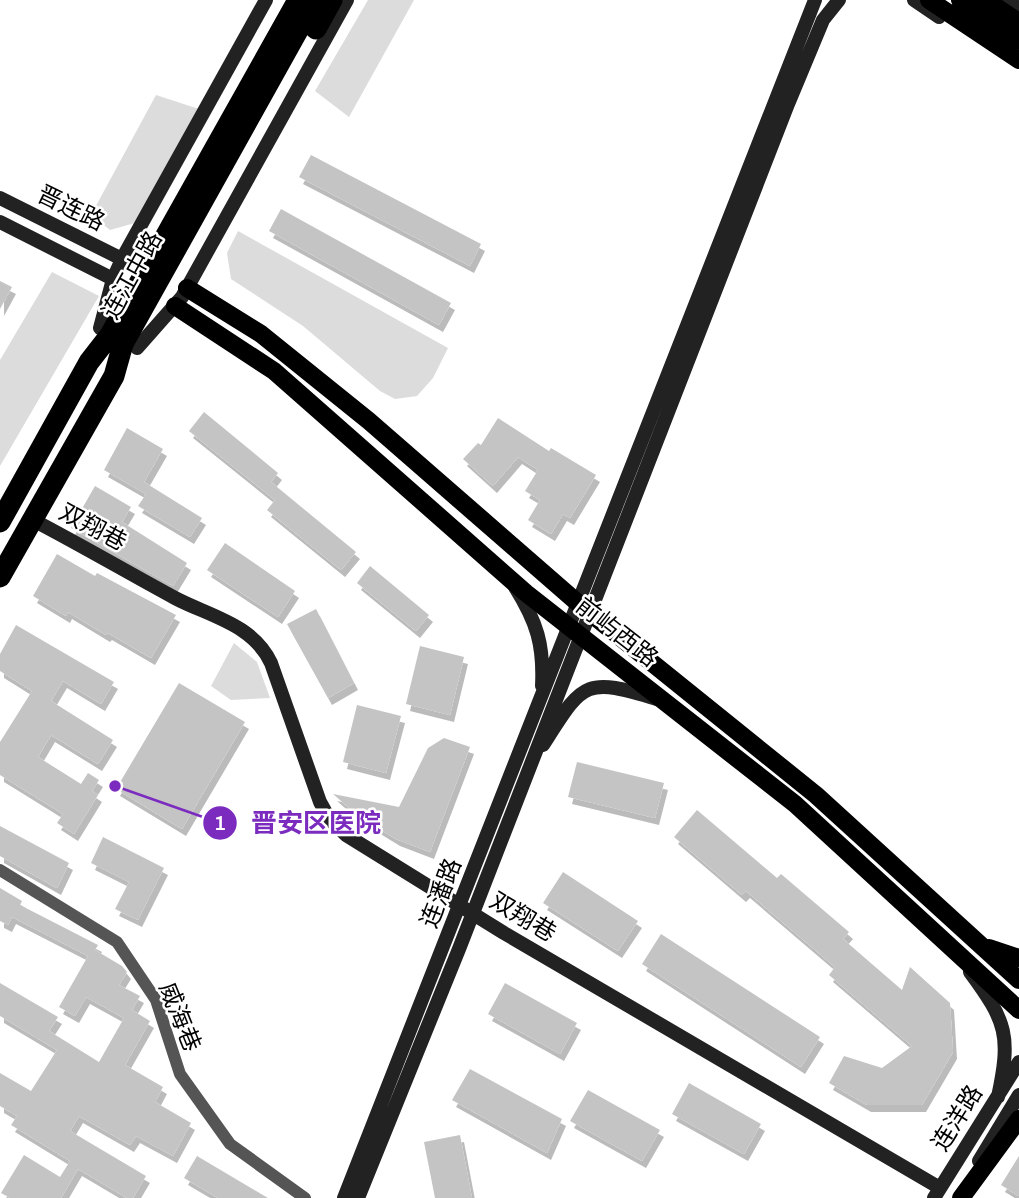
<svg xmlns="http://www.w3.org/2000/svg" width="1019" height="1198" font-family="'Archivo Narrow','Noto Sans SC',sans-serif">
  <defs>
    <filter id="shadow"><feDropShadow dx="4" dy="7" stdDeviation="0" flood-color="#0004"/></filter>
  </defs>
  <rect width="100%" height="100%" fill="#fff"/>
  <path fill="#dcdcdc" d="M368,0h46l-65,117 -34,-26z
    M156,95l46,15 -67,113 -25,7 -19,-15z
    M238,231l210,117 -15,30 -16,18 -22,3 -15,-8 -77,-65 -72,-47 -4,-26z
    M52,272l47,24 -99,170v-106z
    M234,643l23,19 13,36 -39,2 -20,-14z"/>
  <path fill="#c4c4c4" filter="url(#shadow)" d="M311,155l170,89 -11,22 -171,-89z
    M281,209l170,94 -12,22 -170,-94z
    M0,281l12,6 -12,22z
    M204,412l74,61 -7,9 85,70 -15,18 -74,-60 8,-10 -86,-69z
    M498,418l51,33 2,-3 45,27 -26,43 -7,-4 -12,20 -23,-14 12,-20 -15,-9 13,-21 -20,-13 -25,29 -30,-27 15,-16 3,2z
    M127,428l36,21 -19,33 58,36 -12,19 -52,-31 8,-12 -42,-24z
    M95,486l36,21 -9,15 65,41 -14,23 -102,-58z
    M225,543l70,48 -17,26 -71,-47z
    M57,554l38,22 2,-3 79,42 -25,43 -43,-25 -2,2 -38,-23 -2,4 -33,-20z
    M370,566l59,49 -13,16 -59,-48z
    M316,609l38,74 -26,15 -41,-74z
    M16,625l98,57 -13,22 -38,-23 -12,20 62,39 -15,24 -47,-29 -13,22 43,27 7,-11 11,7 -7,11 6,4 -24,39 -17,-11 6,-9 -63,-39v-33l32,-51 -32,-20v-17z
    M420,646l44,11 -14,58 -44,-11z
    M179,683l66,39 -63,107 -66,-40z
    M357,705l44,11 -15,57 -43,-11z
    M444,738l26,9 -40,105 -34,-13 -39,-24 -24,-21 66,13 29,-59z
    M577,762l87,21 -9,35 -87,-21z
    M697,810l80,68 4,-4 68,58 -6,7 59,51 8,-23 40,36 3,49 -31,53h-55l-38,-22 15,-27 38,12 30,-22 -83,-71 6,-8 -89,-76 -4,4 -68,-58z
    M0,826l69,37 -12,25 -57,-32z
    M103,837l61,31 -26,52 -23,-11 14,-27 -38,-19z
    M563,872l75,49 -20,30 -75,-48z
    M0,888l22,13 -2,4 78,40 -3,5 27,16 5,6 -8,13 21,11 -8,14 18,11 -25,44 38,22 -8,15 36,21 -18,33 -37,-20 -6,9 -51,-29 -9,15 76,45 -13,22h-6l-49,-29 -17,29h-51l-9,-5 23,-38 36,22 10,-16 -59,-36 6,-9 -17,-10v-33l31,18 26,-41 -57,-34v-33l58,34 -9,14 50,31 25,-44 -38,-21 -11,19 -16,-9 29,-51 -76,-39 -4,8 -8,-4z
    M661,934l159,103 -19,30 -159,-103z
    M505,983l72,40 -17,31 -72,-40z
    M470,1069l92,50 -15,34 -95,-53z
    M689,1083l72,41 -17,30 -72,-40z
    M588,1090l72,40 -18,31 -72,-40z
    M460,1135l12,63h-37l-11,-56z
    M197,1156l71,42h-50l-34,-20z
    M1019,1156v40l-18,-11z"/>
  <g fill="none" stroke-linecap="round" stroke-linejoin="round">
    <path stroke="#555" stroke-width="12" d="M0,870l117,72 39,58 24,74 50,70 75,54"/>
    <path stroke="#222" stroke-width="14" d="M914,0l25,17
      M1007,0l12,9
      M0,198l122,61
      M0,222l113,57
      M100,328l13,-49 9,-20 144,-259
      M137,348l45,-51 165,-297
      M33,520c48,25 94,52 142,78 34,18 78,26 96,65l49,139 10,18 16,15 158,98 436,255
      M515,587c22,35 29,58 27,99
      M543,745c40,-62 40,-69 114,-46
      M970,972c37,50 41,64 28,125
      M979,1161l40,-66
      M344,1198l471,-1198
      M358,1198l101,-249 329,-845 35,-84 16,-20
      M934,1198l85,-136"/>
    <path stroke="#000" stroke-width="18" d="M929,0l90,60
      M960,0l59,40
      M187,288l74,46 108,87 210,183 237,191 203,185
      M175,306l99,65 252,222 269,211 224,206
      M989,948l30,10
      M961,1198l58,-79"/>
    <path stroke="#000" stroke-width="21" d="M983,0l36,24
      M316,29l16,-29
      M0,522l89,-160 21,-27 188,-335
      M0,577l114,-201 9,-32 192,-344"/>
  </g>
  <g text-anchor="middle" stroke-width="5" stroke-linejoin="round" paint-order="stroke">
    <g font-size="24" fill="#000" stroke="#fff">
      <text transform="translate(71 208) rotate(26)" y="8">晋连路</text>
      <text transform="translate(132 275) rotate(-61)" y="8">连江中路</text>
      <text transform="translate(93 527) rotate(28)" y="8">双翔巷</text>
      <text transform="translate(617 632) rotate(38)" y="8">前屿西路</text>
      <text transform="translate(441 893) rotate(-69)" y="8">连潘路</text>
      <text transform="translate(523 917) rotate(31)" y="8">双翔巷</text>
      <text transform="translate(180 1017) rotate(68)" y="8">威海巷</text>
      <text transform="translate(957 1118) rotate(-58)" y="8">连洋路</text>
    </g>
  </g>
  <path fill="none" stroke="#7b2cbf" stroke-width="2.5" d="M115 786L220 823"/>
  <g fill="#7b2cbf" stroke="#fff" stroke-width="2.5">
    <circle cx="115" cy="786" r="7"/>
    <circle cx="220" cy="823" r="18"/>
  </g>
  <g font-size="21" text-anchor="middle" font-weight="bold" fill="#fff">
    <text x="220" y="830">1</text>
  </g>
  <g font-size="26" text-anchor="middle" font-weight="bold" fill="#7b2cbf" stroke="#fff" stroke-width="5" stroke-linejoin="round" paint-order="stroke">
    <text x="316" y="832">晋安区医院</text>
  </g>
</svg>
